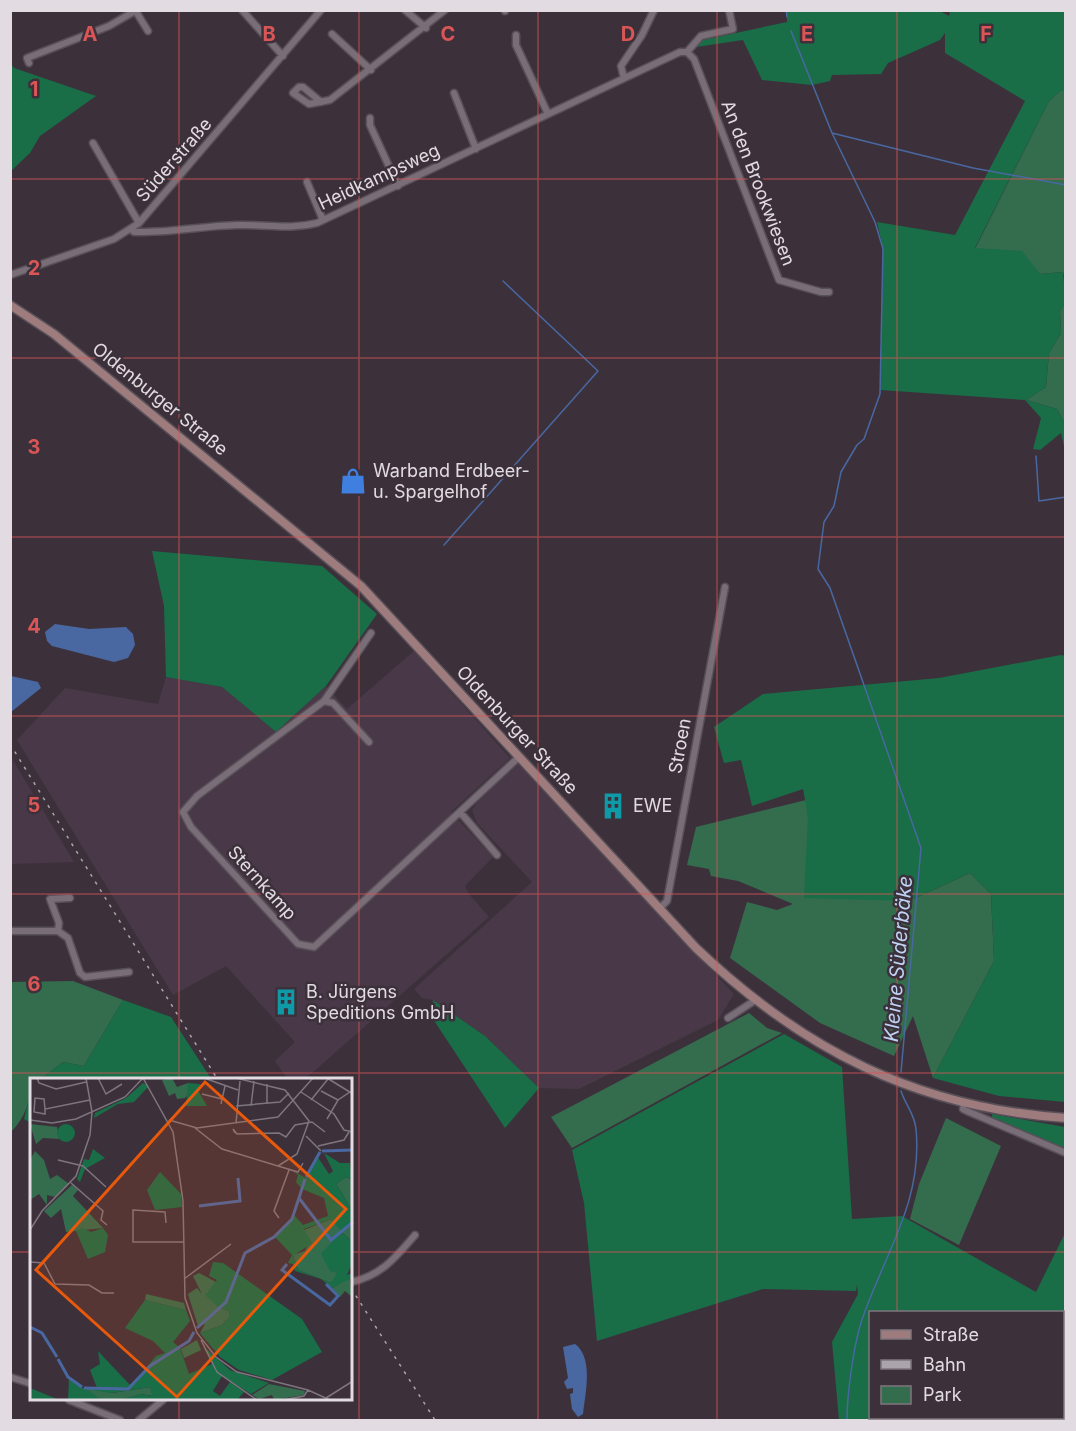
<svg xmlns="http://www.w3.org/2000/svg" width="1076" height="1431" font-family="Inter,sans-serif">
  <rect width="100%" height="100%" fill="#3c313b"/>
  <path fill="#493948" d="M414,651l96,107 -59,54 42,45 -28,29 3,7 21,24 -185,163h-16l-13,-19 20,-19 -69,-76 -53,29 -156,-255 48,-52 93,16 8,-27 56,10 54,45 50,-46 21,23z
    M10,757h1l63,105 -63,2z
    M518,764l216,230 -16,26 -139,69 -40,-1 -54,-52 -52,-36 -11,-2 -8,-9 118,-107 -55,-59 -5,-13 8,-11z"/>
  <path fill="#346c4e" d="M1060,91h5v188l-2,-7 -23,2 -65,-25 74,-148z
    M1065,303v121l-8,-15 -31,-9 20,-13 3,-34 12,-20 -1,-22z
    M806,800l2,16 101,85 61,-28 21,21 3,67 -61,117 -20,-62 -19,40 -74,-33 -90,-65 17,-56 30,8 16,-6 -55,-23 -27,-5 -2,-7 -22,-4 9,-38z
    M73,981l50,19 -39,66 -21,-4 -23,18h-8c-1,20 -7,38 -21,52v-150z
    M749,1013l18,15 15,5 -210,115 -21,-31z
    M946,1118l55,28 -42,99 -49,-26 9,-35z"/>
  <path fill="#196d47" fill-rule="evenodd" d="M938,10l11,6 1,-5h115v80h-5l-11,10 -74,147 47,3 18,23 23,-2 3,31 -6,8 1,22 -12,20 -3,34 -20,13 31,9 8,15v27l-4,-18 -21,17 -7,-1 8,-31 -16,-18 -145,-10 3,-141 -6,-27 78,13 70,-134 -80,-48v-20l-5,7 -52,23 -7,11 -49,1 -2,6 -18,4 -50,-5 -19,-40 -47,7 2,-6 89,-19v-11z
    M11,64l3,4 82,28 -56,40 -10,17 -19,18z
    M152,551l170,15 55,48 -51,72 -50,46 -54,-45 -56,-10 -2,-71z
    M1061,655l5,1 -1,446 -66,-6 -66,-18 61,-117 -3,-67 -21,-21 -61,28 -105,-3 4,-82 -5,-27 -51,17 -11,-46 -17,3 -10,-36 49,-33 176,-16z
    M123,1000l48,17 41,63h-172l23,-18 21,4z
    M433,1000l52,36 54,52 -34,40 -74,-112z
    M784,1034l58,33 10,152 50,-3 134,76 29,-59v187h-226l-7,-78 26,-48 -1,-9 -1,6 -93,-2 -166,52 -13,-138 -12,-53zM870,1312h192v106h-192z
    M31,1091v32l-7,-4z
    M992,1114l73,13v24l-73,-32z"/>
  <path fill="#4968a2" d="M55,624l34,5 37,-2 7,7 2,11 -7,13 -14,4 -62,-16 -5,-5 -2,-9z
    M11,676l27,6 3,6 -30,24z
    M575,1344c19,14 10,50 8,70l-5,3 -6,-8 -2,-15 3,-1v-5l-6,1 -3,-7 4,-4 -5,-31z"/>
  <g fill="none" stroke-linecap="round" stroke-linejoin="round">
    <path stroke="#4968a2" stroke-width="1.5" d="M786,10l1,7
      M791,31l41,102
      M1036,456l3,45 27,-4
      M444,545l154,-174 -95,-90
      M901,1072l20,-224 -91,-260 -12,-19 6,-47 10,-16 7,-34 16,-27 7,-6 16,-45 3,-145 -8,-27 -43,-89 141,35 93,17
      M847,1420c0,-26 7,-79 16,-103 22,-64 60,-116 53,-188 -1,-14 -11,-25 -15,-38"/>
    <g stroke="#585058" stroke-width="9">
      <path id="street" d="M135,10l13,21
        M242,10l41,46
        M405,10l21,18
        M505,10v1
        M332,34l39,36
        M516,35v10l32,69
        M687,52l7,7 85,221 42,12h8
        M687,52l14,-16 32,-7 -4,-19
        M29,63l-2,-5 82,-32 26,-15
        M624,78l-3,-12 21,-31 12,-25
        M454,93l22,56
        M321,102l-18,-15h-4l-6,6 16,11 21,-4 115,-90
        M370,118v7l28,61
        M93,143l46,80
        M307,182l16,38
        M131,229l3,3c35,1 68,-6 103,-7 28,-1 52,5 80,-2l363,-171h7
        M10,275l104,-36 25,-16 182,-213
        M324,701l47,-68
        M369,742l-36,-39 -9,-2 -127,95 -14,16 8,15 107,117 16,3 205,-190
        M460,812l37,43
        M659,909l8,-8 58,-314
        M10,931h48l10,7 12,35 5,4 44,-5
        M58,931l1,-8 -9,-24 20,-1
        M728,1018l26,-17
        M964,1103l-1,6 4,2 99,42
        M351,1282c30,-6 45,-25 64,-47
        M10,1377l22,7
        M69,1400l51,20
        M139,1420l24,-20"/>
    </g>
    <g stroke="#585058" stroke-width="11">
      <path id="secondary" d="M10,305l44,29 307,252 335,362c107,102 221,160 370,170"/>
    </g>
    <use href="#street" stroke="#796d78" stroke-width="6"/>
    <use href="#secondary" stroke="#9e7c7d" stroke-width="8"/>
    <path stroke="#aca4ac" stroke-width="1.5" stroke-dasharray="3 6" stroke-linecap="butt" d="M10,744l208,336
      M351,1288l84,132"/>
  </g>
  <path fill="none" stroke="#d95556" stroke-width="1.5" stroke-opacity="0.55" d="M179,10v1070M359,10v1410M538,10v1410M717,10v1410M897,10v1302M10,179h1056M10,358h1056M10,537h1056M10,716h1056M10,894h1056M10,1073h1056M10,1252h22M351,1252h715M179,1400v20M897,1418v2"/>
  <defs>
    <g id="shop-bare" transform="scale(2.07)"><path d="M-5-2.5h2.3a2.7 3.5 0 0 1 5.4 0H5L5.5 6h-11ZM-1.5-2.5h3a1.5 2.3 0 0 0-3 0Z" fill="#3f7fe0" stroke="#3c313b" stroke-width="2.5" paint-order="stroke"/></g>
    <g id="building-bare" transform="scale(2.07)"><path d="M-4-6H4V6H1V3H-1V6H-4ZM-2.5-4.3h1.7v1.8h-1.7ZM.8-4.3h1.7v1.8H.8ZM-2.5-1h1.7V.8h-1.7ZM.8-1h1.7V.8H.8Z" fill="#0f9aa8" stroke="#3c313b" stroke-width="2.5" paint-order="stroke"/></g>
  </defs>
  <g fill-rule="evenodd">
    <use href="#shop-bare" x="353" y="481"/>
    <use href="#building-bare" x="613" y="806"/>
    <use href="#building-bare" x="286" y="1002"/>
  </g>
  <g text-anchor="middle" stroke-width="5" stroke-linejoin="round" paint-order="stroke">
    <g font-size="18" fill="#e2dce2" stroke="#3c313b">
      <text transform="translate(174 160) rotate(-49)" y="6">Süderstraße</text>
      <text transform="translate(379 177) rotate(-25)" y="6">Heidkampsweg</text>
      <text transform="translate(758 183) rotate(69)" y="6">An den Brookwiesen</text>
      <text transform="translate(160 399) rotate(39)" y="6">Oldenburger Straße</text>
      <text transform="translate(517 730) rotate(47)" y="6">Oldenburger Straße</text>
      <text transform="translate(680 746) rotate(-80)" y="6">Stroen</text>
      <text transform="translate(262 883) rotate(48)" y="6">Sternkamp</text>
    </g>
    <g font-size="18" fill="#e2dce2" stroke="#3c313b" text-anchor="start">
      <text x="373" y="477">Warband Erdbeer-<tspan x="373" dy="21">u. Spargelhof</tspan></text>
      <text x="633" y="812">EWE</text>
      <text x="306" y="998">B. Jürgens<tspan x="306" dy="21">Speditions GmbH</tspan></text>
    </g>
    <g font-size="20" font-style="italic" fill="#bfd2f4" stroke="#3c313b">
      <text transform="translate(898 959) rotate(-85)" y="7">Kleine Süderbäke</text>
    </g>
  </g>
  <g transform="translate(30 1078)">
    <rect width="322" height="322" fill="#3c313b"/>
    <path d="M142,0l5,9 11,-4 2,9 -5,6 -8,1 -2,-6 -6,3 -7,-16zM0,46l27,3 2,12 -16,-1 -7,6zM5,73l9,9 6,19 7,-4 12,9 -14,13 -8,-2v10l-8,-11 -9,6v-40zM316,99l6,3v30l-16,-26zM42,107l6,5 -5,6 30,32 -37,4 -5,-23 -10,9 -7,-7zM301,141l12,12 9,-8v18l-11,-9 -4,44 -6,7 -33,-13 -5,-15 12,-4 4,-10 -5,-11zM169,195l17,9 2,25 11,4 1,5 -8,9 -22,8 5,-9 -7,2 -10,-32 9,-6 5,6 -9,-18zM320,200l2,19 -7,-6 -5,6 -8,-9zM116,216l38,9 2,7 -41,-10zM167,262l4,10 -17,8 -3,-9zM239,306l36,7 -1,4 -30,5 -2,-5 -13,4 -7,-4zM120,309l3,9 -12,-2 -21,6h-19l-15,-8 1,-4 25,5z" fill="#346c4e"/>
    <path d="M113,5l6,3 -15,16 -16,2 -24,14 1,-5 31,-15zM158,5l12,1 -1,8 8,14h-21zM27 55a9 9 0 1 1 18 0a9 9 0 1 1-18 0ZM63,71l12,9 -20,11 -5,13 -3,-3 7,-20 5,1zM294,75l16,10h10l2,17 -6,-3 -10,7 16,26v13l-11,8 -10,-12 -27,10 8,14 -19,13 5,14 33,13 6,-10 -7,-2 -9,-17 20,-22 11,9v23l-5,11 5,-2v5l-20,10 -11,-9 -26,-8 -2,-7 -5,-1 4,-8 -17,-18 19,-22 9,10 25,-9 -4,-18 -22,-9 -6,-7 2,-7 -7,-5 15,8 11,-22 12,18 4,-3zM130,94l21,22 1,13 -27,3 -8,-20zM52,150l9,4 12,-4 5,7 -3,17 -17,7 -12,-28zM183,184l10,1 79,56 20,33 -50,28 -33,-10 -19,-13 -20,-24 22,-8 8,-9 -1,-5 -11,-4 -13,-12 12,-15 -8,-4zM115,222l41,10 4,11 -17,21 7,6 9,26 23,-10 -9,-18 27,24 39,13 -18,11 -29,-18 -9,15 7,5 10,-14 14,10 -7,8h-117l21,-6 11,2 -2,-9 -39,6 -24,-4 14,11h-33l1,-21 14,9h14l-7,-18 10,-6 -2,-13 33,35 25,-30 9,-3 -12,-12 -28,-13zM0,310l27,11 4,1h-31z" fill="#196d47"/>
    <path fill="none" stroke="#4968a2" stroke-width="3" d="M292,73l31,-1M276,99l14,-25M269,120l6,-19M169,128l41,-5 -2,-23M257,186l-5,6 48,35 8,-9 -12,-12M0,249l12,6 15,24M167,250l29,-26 19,-49 29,-16 18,-18 7,-21 32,42 22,-18M28,281l10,18 14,10M54,310l44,1 22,-23 39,-25 5,-9"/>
    <path fill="none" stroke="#7e757e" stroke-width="1.5" d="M7,0l2,5 17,6 30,-7M56,0l6,34M68,0l8,16 16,-10M174,0l34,12M206,0l49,12 24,31 -12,33 -19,12M297,0l26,16M291,13l17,9M271,14l33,22 10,16 9,2M172,16l20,5M281,22l17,-21M191,26l4,-18M237,26v-20M206,28l44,-4 9,-9M221,28l3,-25M15,31l-1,-10 -9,-1 -1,14 11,2v-5l45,-9M297,41l11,-19 15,-10M0,42l22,3 24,-4 49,-22 18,-19 30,54 10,69 2,97 12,35 19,24 21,15 71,18 22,10M139,42l28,8 81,-11 35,-39M206,45l4,-42M165,50l27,21 76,23 5,-9M205,55l-2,-4 4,5 42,-1 7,4 9,-12 17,-3 13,10M276,58l15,15M288,68l26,-6 5,-8M28,82l25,6 23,21M41,105l32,28 -2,9 6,5M249,140l-5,-7 15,-41M136,145l-1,-11 -32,-2v32h51M0,152l12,-19 34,-35 14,-41 2,-23M0,184l14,1 11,21 34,1 13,8h12M154,201l47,-35M171,262l16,32 40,28M296,320l27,-17M253,322l21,-4 4,-6"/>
    <path fill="#e8590c" fill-opacity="0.15" stroke="#e8590c" stroke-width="3" d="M175,4l141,127 -169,188 -141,-127z"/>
    <rect width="322" height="322" fill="none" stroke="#e2dce2" stroke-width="3"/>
  </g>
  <g font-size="20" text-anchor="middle" font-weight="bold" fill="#d95556" stroke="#3c313b" stroke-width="5" stroke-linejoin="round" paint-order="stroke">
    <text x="90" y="41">A</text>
    <text x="269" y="41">B</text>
    <text x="448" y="41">C</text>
    <text x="628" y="41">D</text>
    <text x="807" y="41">E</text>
    <text x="986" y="41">F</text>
    <text x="34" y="96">1</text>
    <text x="34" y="275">2</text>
    <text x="34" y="454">3</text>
    <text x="34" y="633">4</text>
    <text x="34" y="812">5</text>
    <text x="34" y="991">6</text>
  </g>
  <rect width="1076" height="1431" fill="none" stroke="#e2dce2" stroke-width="24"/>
  <rect x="869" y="1311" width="195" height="108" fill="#3c313b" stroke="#7e757e" stroke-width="1.5"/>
  <rect x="881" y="1330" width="30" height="9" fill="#9e7c7d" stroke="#7e757e" stroke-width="1.5"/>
  <text x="923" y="1341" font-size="18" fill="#e2dce2">Straße</text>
  <rect x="881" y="1360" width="30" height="9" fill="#aca4ac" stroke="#7e757e" stroke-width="1.5"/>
  <text x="923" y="1371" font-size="18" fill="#e2dce2">Bahn</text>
  <rect x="881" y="1386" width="30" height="18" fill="#346c4e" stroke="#7e757e" stroke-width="1.5"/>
  <text x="923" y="1401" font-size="18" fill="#e2dce2">Park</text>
</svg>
